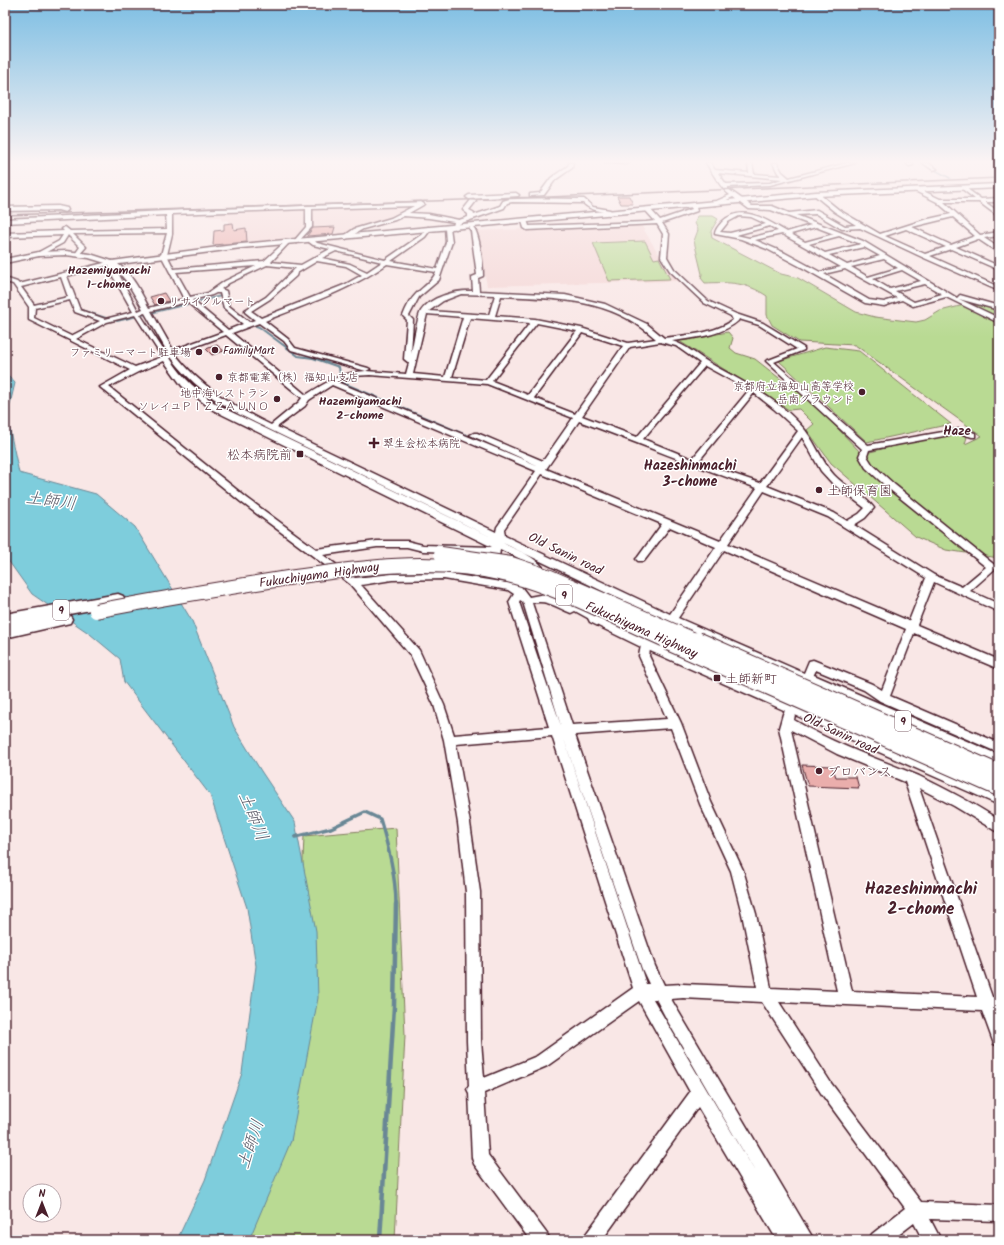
<svg xmlns="http://www.w3.org/2000/svg" width="1004" height="1245" font-family="Kalam,'Klee One',sans-serif">
  <rect width="100%" height="100%" fill="#f9e7e6"/>
  <filter id="ink" filterUnits="userSpaceOnUse"><feTurbulence type="fractalNoise" baseFrequency=".025" numOctaves="2"/><feDisplacementMap in="SourceGraphic" scale="8" xChannelSelector="R" yChannelSelector="G"/><feConvolveMatrix kernelMatrix="1 2 1 2 8 2 1 2 1" color-interpolation-filters="sRGB"/></filter>
  <g filter="url(#ink)">
    <path fill="#f4d6d5" d="M416,206l-10,8 -46,14 -15,7 -41,3 6,-10 4,-19z
      M305,210l-1,16 -8,13 -49,3 -1,-13 -12,1 -1,-7 -5,1v-4l-6,1v-4h-14l3,-4z
      M641,225l22,36 15,20 -191,5 -10,-55z"/>
    <path fill="#b9da93" stroke="#827c5f" d="M697,216h16l5,3 -7,12 1,7 69,36 17,4 58,34 19,5 41,5 9,-2 15,-9 40,-10 19,6v251l-53,-8 -30,-13 -85,-74 -24,-33 7,-6 -15,-15 -10,1 -110,-69 49,-9 5,6 -3,10 6,5 19,6 28,22 18,9 61,64 92,-23 13,6 -2,7 17,-8 -127,-91 -56,-3 -27,-17 -5,-10v-19c-21,-14 -37,-14 -62,-13l-4,-5 1,-4 -8,-33 4,-11 -3,-7z
      M645,241l9,18 5,-1 11,21 -61,2 -16,-38z
      M825,347l34,4 92,73 -84,18 -88,-81z
      M396,828l9,207 -10,205h-162l58,-99 13,-305z"/>
    <path fill="#7ecddc" stroke="#698795" d="M5,372l10,11 -8,34 12,56 77,21 39,33 57,94 42,106 27,44 34,51 21,109 2,67 -27,143 -42,99h-72l28,-60 37,-107 14,-107 -9,-58 -37,-113 -86,-113 -4,-23 -30,-25 -58,-40 -27,-38z"/>
    <g fill="none" stroke-linecap="round" stroke-linejoin="round">
      <path stroke="#698795" stroke-width="1.5" d="M922,163l28,15"/>
      <path stroke="#698795" stroke-width="2" d="M81,310l28,9
        M117,321l104,-25 2,12 12,9
        M251,324l8,3 39,29 15,2 26,9 2,15 137,58"/>
      <path stroke="#698795" stroke-width="2.5" d="M475,439l62,26"/>
      <path stroke="#698795" stroke-width="3.5" d="M536,649l25,76
        M295,837l36,-9 34,-16 15,7c8,27 16,57 16,86
        M613,884l7,21"/>
      <path stroke="#698795" stroke-width="4.5" d="M620,904l29,82
        M654,997l16,28
        M380,1240l14,-234 2,-102"/>
    </g>
    <path fill="#eaaeac" stroke="#4a1f2b" d="M617,196h12l4,8h-12z
      M233,223l1,7 12,-2 1,14 -34,3 1,-14 10,-1v-6z
      M335,227l-2,7 -26,2 6,-8z
      M164,293l5,8 -14,4 -5,-8z
      M217,345l7,6 -12,4 -6,-6z
      M802,765l30,1 4,11h20l3,11 -51,-2z"/>
    <g fill="none" stroke-linecap="round" stroke-linejoin="round">
      <path stroke="#d6bfc1" stroke-width="5.5" stroke-dasharray="5.5 2.5" stroke-linecap="butt" d="M65,210l1,4"/>
      <g stroke="#4a1f2b" stroke-width="3">
        <path id="minor" d="M569,163h4l-1,5 -17,12 -11,15 -14,1v-2l10,-1 11,-15 17,-12z
          M605,163h24l-2,1z
          M706,163h4l5,7 34,3 -1,-10h4l2,11 27,2 -3,-3 -5,-10h4l5,9 7,6 58,-15h8l-85,22 -42,2v2l24,17h20l17,7 28,-3 28,16 11,-1 -21,-13 -22,-18 5,-1 21,17 41,24 44,-14 27,-6 -14,-12 -24,-12v-2h4l23,11h35l-14,-11 2,-2 18,13 18,-1v4h-14l14,10v5l-20,-15h-35l36,33 19,-3v4l-15,2 15,10v5l-21,-14 -22,8 43,19v4l-48,-21 -21,7 69,31v4l-77,-34 -62,-29 -18,1 -26,-15 -20,1 67,26 94,57 3,-3 39,11v4l-40,-11 40,19v5l-53,-26 -33,9 -11,-6 -18,6 -19,-3 -60,-34 -38,-20 -26,-10 -26,-5c0,-4 4,-9 8,-13 20,-18 45,0 64,11l24,-7 -40,-15 -22,-1 -16,-12 -17,8h-4v-2l18,-8c-9,-6 -17,-22 -24,-32zM718,173l64,6 -12,4 -44,1zM739,216l12,1 15,7 -36,9 -10,-1 8,-10zM953,217l22,19 -24,9 -39,-18zM770,226l8,5 -29,7 -13,-3zM816,227l18,7 -29,8 -14,-8zM906,229l40,18 -21,7 -40,-18zM782,234l59,33 -21,5 -35,-19 -30,-13zM839,236l22,8 -36,9 -16,-9zM864,247l16,9 -33,9 -18,-10zM884,259l14,9 -30,9 -17,-10zM845,269l52,29 -13,4 -15,-2 -45,-26zM902,270l19,11 -31,8 -17,-10zM925,284l17,10 -28,8 -19,-11z
          M906,163h5l2,2 -4,1z
          M923,163h5l9,6 -4,1z
          M516,193l3,2 -1,1 -49,3 -3,-2 3,-2z
          M512,198l72,1 9,8 17,3 2,3 -3,2c-10,-7 -16,-2 -26,-12l-71,-1 -5,1 -3,5 -45,16v3l-3,2 -3,-2 1,-5 -25,-4 -25,-2 -9,4 -32,9 -17,10 -2,-1v-2l10,-7 37,-11 23,-12 -102,3v18l-15,16 -3,-2 12,-14v-18l-134,5v20l-5,21 7,14 90,-8 23,-21 2,1v2l-18,19 30,3 29,-16 -17,-4 -4,-3 1,-3 2,-1 5,5 68,17 36,-25 7,-8 3,2 -6,8 -34,24 46,8 9,-27 -1,-14 5,-1 2,15 -13,38 -20,17 -10,19 4,4 -2,34c2,-9 6,-36 10,-43 10,-15 36,-21 52,-20l-1,-14 5,-2 -6,-44 -2,-3 3,-2c8,5 11,40 11,50l-5,2 1,13 86,4 40,9 42,20 17,14c21,-3 51,-4 69,-18l-2,-4 -27,-13 -34,-32 -9,-14 2,-23 -6,-10 -130,6 -3,-2 -2,-7 5,-1 2,6 117,-4 9,-1 -9,-10v-2h4l10,11 32,-11 -2,-3 3,-2 3,2 1,5 -35,12 7,11 -2,23 7,12 34,32 28,13 27,9 41,25v2l-30,12 94,83 92,-16 15,4v4h-3l-12,-4 -91,17 -2,6 5,8 23,21 102,82 -27,24 29,13v8l-65,-30 -17,43 82,35v9l-85,-36 -24,63 109,47v10l-119,-52 -16,-11 -48,-20 -8,17 -4,1 -4,-1 -1,-3 1,-3 -152,-68 -145,-70c18,10 35,13 46,33l-5,3 -3,-1c-9,-16 -25,-21 -41,-29l-1,9 30,39 16,-3 17,6 4,-3 29,15 5,6 -1,3 -4,1 -20,-11 -4,2c-14,-5 -23,-14 -39,-10l40,122 95,-6 -28,-63 3,-16h8l1,3 -2,13 32,67 30,79 32,68 13,44 15,74 66,3 -58,-263 4,-14 8,-16 4,-2 4,2 1,3 -5,13 -1,6c39,24 82,38 125,56 27,13 54,27 80,44v13l-45,-27 -35,-18 73,209 7,1v14h-2l2,6v28l-5,-2 -12,-33 -203,-9 52,81 90,119 78,3v16l-69,-2 11,21h-18l-9,-17 -22,17h-23l3,-6 33,-26 -84,-115 -59,-91 -79,-4 -12,1 143,241h-37l-79,-133 -96,133h-19l3,-6 104,-142 -51,-91 -92,65 -63,27 4,62 59,79 3,6h-20l-56,-76 -2,-6 -3,-65 -2,-4 2,-3 -2,-45 -1,-149 -8,-69 -14,-83 -10,-35 -23,-49 -61,-72 -109,-82 -141,-115 30,-17 -101,-50v-13l-16,-23 -8,-2v-4l12,4 2,2 93,-23c17,7 29,31 37,47l35,-9 -23,-44 6,-22 -94,1 13,13 -8,9 -3,-2 5,-7 -12,-12 -5,8 -24,13 -3,-2 1,-1 22,-12 4,-6 -58,2v-4l59,-2 -2,-2 3,-2 5,4 97,-2 -1,-14 -161,8v-4l181,-9 235,-8 3,2 -1,1 -14,8 20,1 30,6 9,-3v-3l-5,-4 8,-10 5,1 -7,9 4,2 1,3 26,-9 3,-5zM336,251l46,11 -15,10 -17,-8 -28,-6zM317,261l29,5 16,9 -18,10 -83,33 -10,-7 19,-12 26,-23 1,-3zM387,264l49,8c-4,10 -12,14 -20,22 -6,6 -10,14 -13,22l4,4 -3,39 5,4 -3,11 -40,-3 4,-2 -2,-1 -73,-20 -7,-9 -23,-18c42,-17 85,-31 122,-57zM109,265l1,6 23,41 -28,7 -25,-9 -13,-34zM267,265l29,3 -30,29 -21,13v2l10,8 -6,2 -20,-16 -3,-15 -5,-2 8,-6zM256,266l-31,15 -17,12 -18,4 -14,-25zM116,269l11,13 16,27 -5,2zM61,277l7,20 -34,8 -13,-18zM216,293h4l4,15 19,16 -15,6 -36,-30 20,-5zM461,294l34,1 -6,20 -60,-4 14,-10zM501,296c58,3 110,2 155,43l-28,4 -47,-15 -46,-9 -40,-3zM70,300l5,12 25,9 -29,15 -37,-18 1,-10zM187,302l36,30 -50,18 -22,-39zM145,313l23,40 -2,1 -26,-40zM427,314l36,3 -18,60 -32,-3zM135,315l27,42 -27,10 -59,-28 31,-17zM470,318l60,5 -44,57 -34,-3zM739,319l20,6 38,24 -31,12 96,88 -3,7 7,12 23,21 97,78 -24,20 -28,-12 -80,-50 11,-7 9,-10c-9,-13 -28,-20 -40,-33 -12,-13 -18,-31 -29,-45 -26,-32 -63,-48 -97,-68 -12,-7 -22,-17 -36,-21 21,-3 49,-5 66,-20zM259,323l25,18 7,9 75,21c-23,1 -40,11 -60,24l-74,-62zM537,323l40,8 -49,64 -36,-14zM582,333l41,13 -48,68 -41,-16zM226,335l76,63 -3,4 -28,23c-37,-18 -71,-39 -96,-71zM660,342l16,4 24,17 -63,74 -55,-21 48,-69zM171,357c19,26 43,43 71,59l253,123 -276,-133c-21,-15 -35,-26 -49,-48zM164,361l18,25 31,24 279,137 -69,-2 -16,-4h-30l-61,8 -69,-51 -138,-111 29,-15zM705,366l44,24 -57,69 -49,-20zM370,375l117,9 86,34 -30,43 -66,-28h-3l-4,2 69,31 -202,-84 16,-6zM332,385l204,86 -39,56 -1,5 -219,-105 28,-21 4,-6zM754,393l20,16 24,22 -38,52 -62,-21zM579,421c59,22 118,46 178,67l-37,53 -174,-72zM802,437l19,34 11,12 33,25 -6,6 -12,7 -13,-8 -67,-27zM542,474l120,50 -24,33 -2,2 2,2h6l26,-34 46,20 -46,67 -165,-78 -1,-7zM764,491l64,26 98,61 -17,43 -181,-77zM377,547h30l16,4 67,2 1,7 16,23 -63,-10 -52,1 -37,4 -32,-23zM724,550l182,79 -24,61 -10,-6 -59,-24 -4,1 -5,12 -126,-55zM444,579l64,11 6,4 -5,8 40,125 -95,8 -10,-30 -25,-55 -58,-65 31,-5zM520,600l3,2 38,124 -42,-124zM671,728l29,76 31,67 11,43 15,73 -74,-3 -19,1 -9,-19 -80,-231zM791,730l46,24 68,28 72,215 -125,-6zM552,736l81,252 -96,68 -53,22 -3,-37 -1,-149 -10,-69 -14,-79zM563,736l79,233 7,15h-3zM653,999h3l11,21 90,155z
          M58,206l9,2 1,2 -3,2 -7,-2 -53,1v-4z"/>
      </g>
      <g stroke="#4a1f2b" stroke-width="3">
        <path id="major" d="M999,184v4l-183,8 -575,52 -129,17 -23,-7 -23,-3 -27,1 -34,7v-4l34,-7 27,-1 24,3 22,7 129,-17 575,-52z"/>
      </g>
      <g stroke="#4a1f2b" stroke-width="3">
        <path id="highway" d="M118,594l5,2 2,4 -2,4 -54,10 3,5 -2,4 -65,15v-12l7,-1 -7,1v-12z
          M595,612l56,27 348,149v17l-358,-158 -51,-25 -2,-4 2,-4z
          M807,672l192,83v16l-198,-87 -2,-5 2,-5z"/>
      </g>
      <use href="#minor" fill="#fff" fill-rule="evenodd"/>
      <use href="#major" fill="#fff" fill-rule="evenodd"/>
      <use href="#highway" fill="#fff" fill-rule="evenodd"/>
      <path stroke="#4a1f2b" stroke-width="1.5" d="M5,215l519,-17 475,-20"/>
      <g stroke="#4a1f2b" stroke-width="16" stroke-linecap="butt">
        <path id="highway-bridge-far1" d="M441,554l70,10 39,13 149,65
          M96,611c61,-12 123,-22 185,-32 75,-11 152,-23 227,-4 57,15 109,44 162,67"/>
      </g>
      <g stroke="#4a1f2b" stroke-width="20" stroke-linecap="butt">
        <path id="highway-bridge" d="M668,641l331,146
          M697,641l302,133"/>
      </g>
      <use href="#highway-bridge-far1" stroke="#fff" stroke-width="14"/>
      <use href="#highway-bridge" stroke="#fff" stroke-width="18"/>
    </g>
  </g>
  <linearGradient id="sky" x2="0" y2="1"><stop stop-color="#7dbee3"/><stop offset="0.48" stop-color="#fcf4f4"/><stop offset="1" stop-color="#fcf4f4" stop-opacity="0"/></linearGradient>
  <rect width="1004" height="337" fill="url(#sky)"/>
  <g fill="#4a1f2b" stroke="#fff" stroke-width="1.5">
    <circle cx="161" cy="301" r="4"/>
    <circle cx="215" cy="350" r="4"/>
    <circle cx="199" cy="352" r="4"/>
    <circle cx="219" cy="377" r="4"/>
    <circle cx="862" cy="392" r="4"/>
    <circle cx="277" cy="399" r="4"/>
    <path d="M372 437h4v4h4v4h-4v4h-4v-4h-4v-4h4z"/>
    <rect x="296" y="450" width="8" height="8" rx="2"/>
    <circle cx="819" cy="490" r="4"/>
    <rect x="713" y="674" width="8" height="8" rx="2"/>
    <circle cx="819" cy="771" r="4"/>
  </g>
  <g text-anchor="middle" stroke-width="3" stroke-linejoin="round" paint-order="stroke">
    <g font-size="11" fill="#4a1f2b" stroke="#fff" text-anchor="start">
      <text x="169" y="305">リサイクルマート</text>
      <text x="223" y="354">FamilyMart</text>
      <text x="191" y="356" text-anchor="end">ファミリーマート駐車場</text>
      <text x="227" y="381">京都電業（株）福知山支店</text>
      <text x="854" y="390" text-anchor="end">京都府立福知山高等学校<tspan x="854" dy="13">岳南グラウンド</tspan></text>
      <text x="269" y="397" text-anchor="end">地中海レストラン<tspan x="269" dy="13">ソレイユＰＩＺＺＡＵＮＯ</tspan></text>
      <text x="383" y="447">翠生会松本病院</text>
    </g>
    <g font-size="12" font-weight="bold" fill="#4a1f2b" stroke="#fff">
      <text x="109" y="274">Hazemiyamachi<tspan x="109" dy="14">1-chome</tspan></text>
      <text x="360" y="405">Hazemiyamachi<tspan x="360" dy="14">2-chome</tspan></text>
    </g>
    <g fill="#fff" stroke="#80626b" stroke-width="1">
      <rect x="556" y="585" width="16" height="20" rx="3"/>
      <rect x="53" y="600" width="16" height="20" rx="3"/>
      <rect x="895" y="711" width="16" height="20" rx="3"/>
    </g>
    <g font-size="12" font-weight="bold" fill="#4a1f2b">
      <text x="564" y="599">9</text>
      <text x="61" y="614">9</text>
      <text x="903" y="725">9</text>
    </g>
    <g font-size="13" font-weight="bold" fill="#4a1f2b" stroke="#fff">
      <text x="957" y="435">Haze</text>
    </g>
    <g font-size="13" fill="#4a1f2b" stroke="#fff" text-anchor="start">
      <text x="292" y="459" text-anchor="end">松本病院前</text>
      <text x="827" y="495">土師保育園</text>
      <text x="725" y="683">土師新町</text>
      <text x="827" y="776">プロバンス</text>
    </g>
    <g font-size="13" fill="#4a1f2b" stroke="#fff">
      <text transform="translate(566 553) rotate(26)" y="5">Old Sanin road</text>
      <text transform="translate(319 574) rotate(-8)" y="5">Fukuchiyama Highway</text>
      <text transform="translate(642 629) rotate(24)" y="5">Fukuchiyama Highway</text>
      <text transform="translate(841 733) rotate(25)" y="5">Old Sanin road</text>
    </g>
    <g font-size="14" font-weight="bold" fill="#4a1f2b" stroke="#fff">
      <text x="690" y="470">Hazeshinmachi<tspan x="690" dy="16">3-chome</tspan></text>
    </g>
    <g font-size="17" font-style="italic" fill="#5c5c69" stroke="#fff">
      <text transform="translate(51 500) rotate(7)" y="6">土師川</text>
      <text transform="translate(254 816) rotate(67)" y="6">土師川</text>
      <text transform="translate(250 1144) rotate(-72)" y="6">土師川</text>
    </g>
    <g font-size="17" font-weight="bold" fill="#4a1f2b" stroke="#fff">
      <text x="921" y="894">Hazeshinmachi<tspan x="921" dy="20">2-chome</tspan></text>
    </g>
  </g>
  <rect width="1004" height="1245" fill="none" stroke="#fff" stroke-width="20"/>
  <rect x="10" y="10" width="984" height="1225" fill="none" stroke="#4a1f2b" stroke-width="1.5" filter="url(#ink)"/>
  <g transform="translate(42 1203)"><circle r="19" fill="#ffffff" stroke="#b7a5aa"/>
  <path d="M0-3L7 15L0 10L-7 15Z" fill="#4a1f2b"/>
  <text y="-6" font-size="11" font-weight="bold" text-anchor="middle" fill="#4a1f2b">N</text>
  </g>
</svg>
